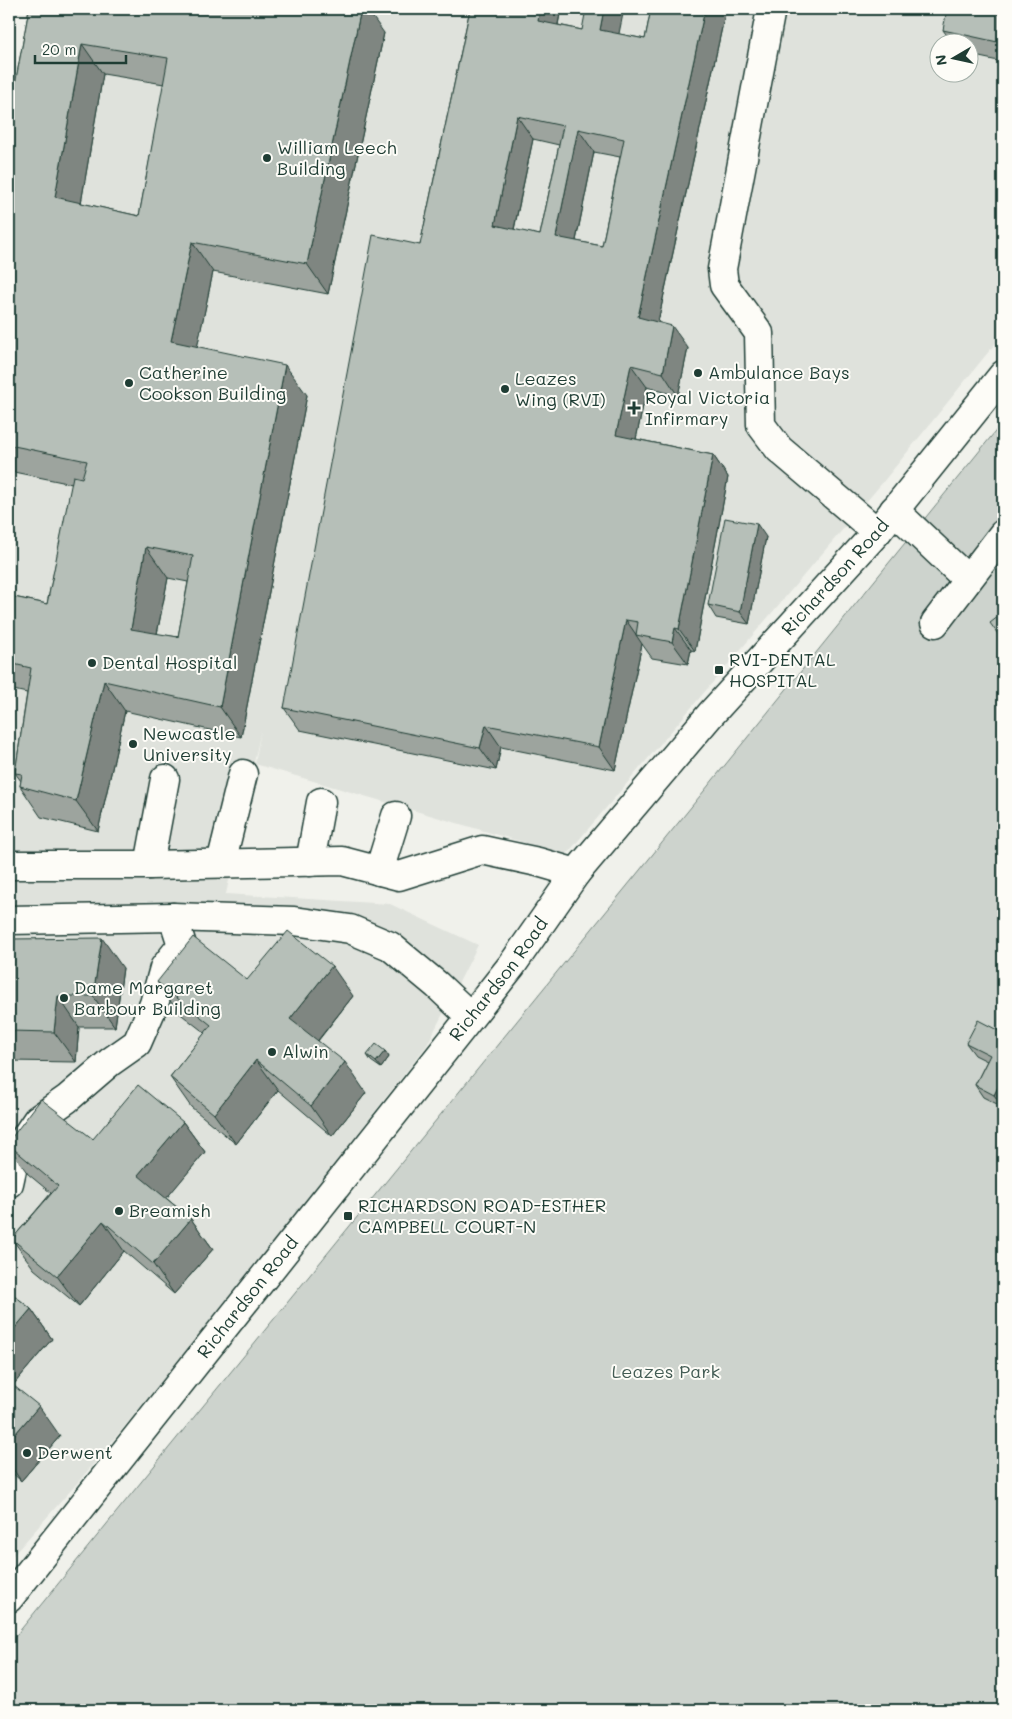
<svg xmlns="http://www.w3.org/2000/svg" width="1012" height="1719" font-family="Mali,sans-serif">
  <rect width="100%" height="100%" fill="#f0f1eb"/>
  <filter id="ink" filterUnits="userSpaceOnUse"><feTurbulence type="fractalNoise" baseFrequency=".02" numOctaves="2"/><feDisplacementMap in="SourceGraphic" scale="10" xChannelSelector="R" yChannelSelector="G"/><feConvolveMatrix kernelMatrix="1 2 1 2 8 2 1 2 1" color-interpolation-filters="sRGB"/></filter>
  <g filter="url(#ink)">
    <path fill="#dfe2dc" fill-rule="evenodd" d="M34,9h969v325l-120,148 -317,373 -311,-91 6,-34 -35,164 164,10 88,41 -51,100 -231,295 -116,140 -71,80v-1428zM940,42h30v30h-30z"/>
    <path fill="#cdd3cd" stroke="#768880" d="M1003,422v1288h-994v-66l627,-769z"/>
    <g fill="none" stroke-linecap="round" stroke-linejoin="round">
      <g stroke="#1f3d34" stroke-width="31">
        <g id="minor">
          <path d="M771,9l-49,260 2,16 35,48 2,92 18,24 98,83"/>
          <path d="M894,510l73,69"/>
          <path d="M935,623l68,-89"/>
          <path d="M165,779l-16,86 193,-4 57,15 83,-26 56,12 38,11"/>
          <path d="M310,862l11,-60"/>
          <path d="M221,863l22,-89"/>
          <path d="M9,865h140"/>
          <path d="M379,871l17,-55"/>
          <path d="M9,920l164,-3 121,4 56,8 40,17 47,39 33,31"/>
          <path d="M9,1183l7,-32 21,-31 30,-21 43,-37 27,-19 17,-39 10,-36 18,-23 -9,-28"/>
          <path id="s1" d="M9,1598l503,-633 64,-92 134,-158 167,-183 126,-157"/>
        </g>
      </g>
      <use href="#minor" stroke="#fdfcf7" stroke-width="28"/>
    </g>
    <path fill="#9da49e" stroke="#1f3d34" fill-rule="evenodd" d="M29,9l355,24 -56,261 -115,-22 -16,75 110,48 -66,342 -116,-26 -27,120 -57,-14 -21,-31 1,-5 -6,-8 12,-80 -18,-4v-93l38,8 25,-120 -63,-13v-354zM103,74l61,10 -25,132 -58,-13zM168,578l20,4 -10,55 -21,-3z
      M470,9h91l-3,16 24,5 37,4 26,5 6,-30h75l-68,313 30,26 -10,48 -31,-9 -11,52 77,16 15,22 -33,174 -4,-1 -3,14 -36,-6 -10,-14 -27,126 -114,-23 -5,23 -196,-40 -16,-22 136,-463zM533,139l26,6 -19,90 -26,-5zM594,152l26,5 -18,89 -26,-5z
      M1003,9v53l-33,-7v-13h-18l-9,-12z
      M766,537l-17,87 -33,-6 -8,-13z
      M9,939l114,29 -8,59h-36l-3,35 -67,-1z
      M247,980l106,16 -35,45 48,52 -34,43 -54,-46 -42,54 -45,-37 -21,-30 35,-44 -27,-21 -21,-30z
      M1003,1033v74l-20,-10 -8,-12 12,-24 -12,-6 -9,-12z
      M385,1051l4,6 -8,11 -10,-7 -4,-6z
      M183,1122l22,30 -39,46 25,21 22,30 -39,45 -50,-43 -45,55 -45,-37 -22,-30 39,-46 -23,-19 -19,-27v-6l84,-2z
      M9,1291l22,18 21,30 -39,46 47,51 -39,45 -12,-11z"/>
    <path fill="#7f8681" stroke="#1f3d34" d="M361,9h6l17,24 -56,261 -21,-30z
      M540,9h21l-7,35 -16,-23z
      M604,9h20l-9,44 -15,-23z
      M705,9h21l-72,331 -16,-23z
      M82,44l21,30 -26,153 -22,-30z
      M517,116l16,23 -23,109 -15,-23z
      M578,129l16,23 -22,108 -16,-23z
      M192,242l21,30 -21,100 -21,-31z
      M672,326l16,22 -10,48 -15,-23z
      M285,365l22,30 -66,342 -21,-30z
      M631,365l16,22 -15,71 -16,-23z
      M713,455l15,22 -33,174 -16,-22z
      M757,524l9,13 -17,87 -9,-12z
      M146,547l22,31 -16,81 -21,-30z
      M626,620l11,16 -1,-1 6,9 -27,126 -16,-23z
      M675,628l16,22 -3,14 -16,-22z
      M104,681l21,30 -27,120 -22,-30z
      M486,725l15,22 -5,23 -16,-22z
      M102,938l21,30 -8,59 -22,-31z
      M332,966l21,30 -42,53 -21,-30z
      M58,996l21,31 -3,35 -22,-30z
      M385,1051l4,6 -8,11 -5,-6z
      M256,1060l22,30 -42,54 -22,-30z
      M345,1062l21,31 -34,43 -21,-30z
      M1003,1077v30l-9,-12z
      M183,1122l22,30 -45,54 -22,-31z
      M191,1219l22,30 -39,45 -21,-30z
      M103,1221l21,30 -45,55 -22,-30z
      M31,1309l21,30 -43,51v-55z
      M39,1406l21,30 -39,45 -12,-18v-22z"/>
    <path fill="#b6bfb8" stroke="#1f3d34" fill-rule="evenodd" d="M29,9h332l-54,255 -115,-22 -21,99 114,24 -65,342 -116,-26 -28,120 -56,-15 2,-12 -7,-1 16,-105 -22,-5v-67l38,8 26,-128 9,2 5,-17 -78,-16v-328zM82,44l86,14 -29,158 -84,-19zM146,547l47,9 -15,81 -47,-8z
      M470,9h70l-2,12 44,9 4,-21h18l-4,21 45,9 6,-30h54l-67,308 34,9 -9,47 -32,-8 -15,70 97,20 -34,174 -4,-1 -3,14 -36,-7 2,-13 -12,-2 -27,127 -113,-22 -6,23 -196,-40 89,-473 47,10zM517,116l46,10 -23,109 -45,-10zM578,129l46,10 -22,107 -46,-9z
      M947,9h56v44h-3l2,-10 -59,-13z
      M725,518l32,6 -17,88 -32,-7z
      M1003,613v28l-13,-18z
      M288,931l44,35 -42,53 55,43 -34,44 -55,-46 -42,54 -44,-37 41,-52 -54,-43 36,-45 54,43z
      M102,938l-9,58h-35l-4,36 -45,-1v-92z
      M978,1020l25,13v44l-9,18 -19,-10 15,-30 -24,-12z
      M376,1044l9,7 -9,11 -9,-7z
      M138,1085l45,37 -45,53 53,44 -38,45 -50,-43 -46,55 -45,-37 46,-53 -49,-41v-4l32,-42 52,40z
      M9,1291l22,18 -22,26z
      M9,1382l30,24 -30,35z"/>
  </g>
  <g fill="#1f3d34" stroke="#fdfcf7" stroke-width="2">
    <circle cx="267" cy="158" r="5"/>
    <circle cx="698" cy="373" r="5"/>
    <circle cx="129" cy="383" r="5"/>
    <circle cx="505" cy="389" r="5"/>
    <path d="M631.5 400.5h5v5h5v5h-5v5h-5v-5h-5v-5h5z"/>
    <circle cx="92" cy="663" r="5"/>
    <rect x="714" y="665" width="10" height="10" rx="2.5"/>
    <circle cx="133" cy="744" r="5"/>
    <circle cx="64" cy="998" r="5"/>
    <circle cx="272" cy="1052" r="5"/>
    <circle cx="119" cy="1211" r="5"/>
    <rect x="343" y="1211" width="10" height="10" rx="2.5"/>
    <circle cx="27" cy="1453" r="5"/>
  </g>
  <g text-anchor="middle" stroke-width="4" stroke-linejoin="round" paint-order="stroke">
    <g font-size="18" fill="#1f3d34" stroke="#fdfcf7" text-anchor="start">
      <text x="277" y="154">William Leech<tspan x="277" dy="21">Building</tspan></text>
      <text x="139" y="379">Catherine<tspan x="139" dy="21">Cookson Building</tspan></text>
      <text x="708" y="379">Ambulance Bays</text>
      <text x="515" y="385">Leazes<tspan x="515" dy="21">Wing (RVI)</tspan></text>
      <text x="645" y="404">Royal Victoria<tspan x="645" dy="21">Infirmary</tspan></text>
      <text x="729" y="666">RVI-DENTAL<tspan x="729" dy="21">HOSPITAL</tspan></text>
      <text x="102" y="669">Dental Hospital</text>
      <text x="143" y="740">Newcastle<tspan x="143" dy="21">University</tspan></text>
      <text x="74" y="994">Dame Margaret<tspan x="74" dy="21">Barbour Building</tspan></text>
      <text x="282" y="1058">Alwin</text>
      <text x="358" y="1212">RICHARDSON ROAD-ESTHER<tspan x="358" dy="21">CAMPBELL COURT-N</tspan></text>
      <text x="129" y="1217">Breamish</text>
      <text x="37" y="1459">Derwent</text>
    </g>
    <g font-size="18" fill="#1f3d34" stroke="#fdfcf7">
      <text dy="6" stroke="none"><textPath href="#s1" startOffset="1314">Richardson Road</textPath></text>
      <text dy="6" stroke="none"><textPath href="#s1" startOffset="789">Richardson Road</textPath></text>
      <text dy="6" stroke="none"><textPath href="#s1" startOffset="384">Richardson Road</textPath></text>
    </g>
    <g font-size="18" fill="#425b53" stroke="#fdfcf7">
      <text x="666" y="1378">Leazes Park</text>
    </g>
  </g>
  <rect width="1012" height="1719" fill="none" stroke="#fdfcf7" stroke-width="30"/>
  <rect x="15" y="15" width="982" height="1689" fill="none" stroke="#1f3d34" stroke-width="2" filter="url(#ink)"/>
  <g transform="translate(954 58) rotate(261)"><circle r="24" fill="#fdfcf7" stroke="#a4b0a9"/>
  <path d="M0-4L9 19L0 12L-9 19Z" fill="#1f3d34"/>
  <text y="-8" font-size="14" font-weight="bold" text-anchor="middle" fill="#1f3d34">N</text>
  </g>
  <path d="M35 55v8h91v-8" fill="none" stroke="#1f3d34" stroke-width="2.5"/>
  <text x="42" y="55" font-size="15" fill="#1f3d34" stroke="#fdfcf7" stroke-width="4" paint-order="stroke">20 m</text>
</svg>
